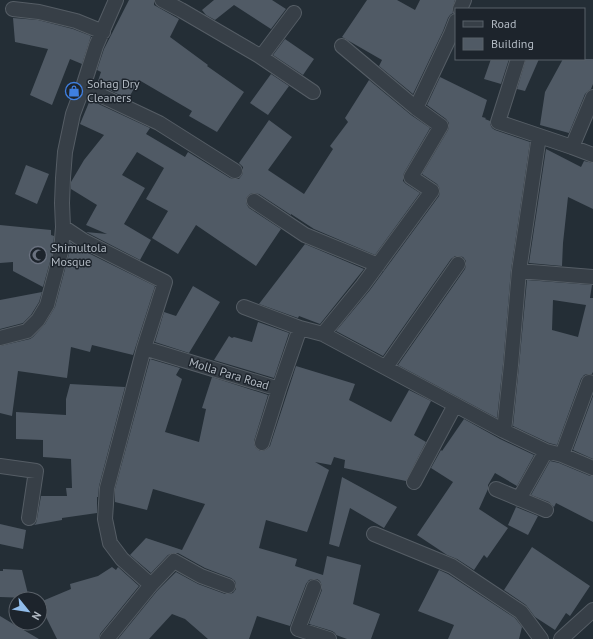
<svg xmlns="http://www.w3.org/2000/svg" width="593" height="639" font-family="'PT Sans',sans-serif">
  <rect width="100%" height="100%" fill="#242e36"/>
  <path fill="#505a65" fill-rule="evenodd" d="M129,0h25v5l25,14 -9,18 38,28 -1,1 37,26 -27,40 -28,-16 3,-5 -53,-31 -11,19 -31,-15 4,-12 -4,-2 7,-21z
    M214,0h58l14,9 -15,20 -37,-24 -19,15 -9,-5 -4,-5z
    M367,0h30l18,10 5,-10h35l-3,10 1,3 -3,2 -2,3 -5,13 -30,63 -34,-28 3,-6 -40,-23z
    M13,18l25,2 35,9 18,7 -9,28 -12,-5 -18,46 -22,-10 18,-46 -33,-7z
    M285,39l29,20 -11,16 -30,-20z
    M491,59h18l-8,25 -17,-5z
    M526,59h13l-14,32 -8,-2z
    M563,59h30v25l-2,5 -3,2 -3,3 -16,39 -29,-8 5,-33z
    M271,74l18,12 -21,29 -18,-12z
    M440,77l47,23 -5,17 4,1 -1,1 5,2v3l2,4 3,2 35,12 -19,128 -8,94 -6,54 -99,-53 67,-96 1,-4v-4l-3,-4 -5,-1h-3l-4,3 -68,97 -47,-25 34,-41 69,-94 1,-5 -1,-4 -2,-3 -15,-10 26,-44 1,-3v-4l-3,-4 -19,-14z
    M369,80l42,35 19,13 -26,45 -1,3v5l3,3 14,9 -45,62 -61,-26 -23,-15v1l-32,-21 -5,-1 -4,1 -3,3 -1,4 1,4 2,3 32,21 -25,37 -60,-41 -18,29 -26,-16 16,-27 -22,-12 18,-31 -27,-16 -15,23 23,13 -21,36 27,16 -11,20 -54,-28 21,2 -21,-9 11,-20 -26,-16v-7l13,-22 20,-25 -24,-11 10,-24 60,28 -4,6 39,23 3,-5 42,26 4,1h5l3,-4 1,-3v-5l-4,-4 30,-43 23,17 -24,33 36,24 29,-45 -3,-3 18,-24 -3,-4z
    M546,149l35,18 3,-6 9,2v46l-25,-12 -5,46 -1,23 -33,-3z
    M26,165l23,9 -12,30 -22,-10z
    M0,225l51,5v5l3,1 -1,15 -10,36 -30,-16v-9l-13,1z
    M70,242l10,7 75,37 -22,69 -41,-10 -2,7 -19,-5 -4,31 -49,-7 -6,45 -12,-3v-67l30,-7 3,-2 12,-13 10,-17 14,-53z
    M305,244l59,25 -44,55 -21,-8 -1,2 -39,-14z
    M527,280l65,5 -2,13h3v74l-1,2h-5l-3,1 -3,4 -24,66 -8,-2 -36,-17 6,-60zM553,300l33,5 -8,32 -26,-7z
    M193,286l27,16 -31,51 -34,-11 9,-30 12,4z
    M42,292l-3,10 -8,13 -8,8 -23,6v-29z
    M258,322l31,11 -15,45 -60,-18 15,-24 3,2 2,-1 18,5z
    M150,359l30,9 -4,7 6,4 -17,53 34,10 7,-33 -4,-1 10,-31 56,18 -14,46v3l2,4 4,3h3l4,-2 3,-3 26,-80 59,18 -6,16 42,22 18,-32 22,11 -17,34 12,7 -20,39 -62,-13 1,-8 -11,-3 -3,8 -16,-3 14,8 -22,62 -41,-12 -7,28 38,11 -2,7 28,9 4,-19 34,9 -8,39 27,10 -9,25h-24l-11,-4 -1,-2 -3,-2 -23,-7 13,-34v-4l-2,-5 -3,-2h-4l-4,1 -3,4 -16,42 -33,-10 -8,23h-41l-23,-20 -13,-5 -23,25h-31l39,-48 19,-19 22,12 27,10h4l4,-1 3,-4v-4l-1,-4 -4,-3 -26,-10 -27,-15h-4l-6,2 -17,18 -21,-18 16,-17 36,12 23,-46 -52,-15 -6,21 -32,-8v-13z
    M70,384l55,3 -26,99 -1,11h-1v16l-35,5v2l-28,5 2,-2 1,-4 4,-23h26l-1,-8h6l-1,-29 -28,-2v-17l-27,-1v-27l50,3v-16z
    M593,396v63l-20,-9z
    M464,419l36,20 34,16 -17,31 -22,-13 -7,12v4l-9,20 29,19 -21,30 -3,-3 -10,15 -17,-11 -10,-4 -30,-20 36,-53 -22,-14 10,-18 1,1z
    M550,461l9,2 31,13h3v46l-37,-19 -2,4 -5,-5 -18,-7z
    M342,477l55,30 -13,21 -34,-20 -11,39 -10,-3z
    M516,507l22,9 -10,19 -20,-10z
    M0,524l26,6 -3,19 -23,-5z
    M532,547l58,39 -20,30 -4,-3 -11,17 -20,-13 -9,-12 -22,-15z
    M112,567l4,3 2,-3 21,19 -39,48 -1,5h-42l-17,-34v-3l31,-13 -1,-5 28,-8z
    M3,569l19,1 7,28 -29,-1v-26h3z
    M439,570l9,4 67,44 7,9 -3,12h-71l6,-14 -36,-14z
    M0,616l15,9 24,14h-39z"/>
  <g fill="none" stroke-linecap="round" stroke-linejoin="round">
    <g stroke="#555d65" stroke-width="16">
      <path id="street" d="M162,0l19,10 77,45 55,37
        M13,9l26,3 37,9 27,11
        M460,9l4,-9
        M342,46l74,62
        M261,57l33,-44
        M518,59l-20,63 74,25 21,8
        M83,87l76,36 76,48
        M572,147l21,-50
        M254,201l51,34 73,30
        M63,227l21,14 81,41 -21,66 135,41 21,-61 23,6 181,97 42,20 16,4 31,13
        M519,271l74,6
        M244,307l56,21
        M323,334l40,-49 69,-94 -21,-14 30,-51 -25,-18 35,-74 5,-13
        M0,338l27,-7 11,-11 9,-15 14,-53 2,-25 -1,-24 1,-25 2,-26 8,-38 10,-27 13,-41 20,-46
        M386,367l72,-103
        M504,431l7,-66 8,-94 20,-135
        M262,443l17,-54
        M562,455l27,-73 4,1
        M0,466l36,5 -7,47
        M414,482l41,-77
        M496,489l50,21
        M519,499l27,-48
        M374,534l78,32 69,46 20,27
        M151,585l23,-24 27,15 27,10
        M314,587l-16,42 31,10
        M107,639l44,-54 -29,-26 -12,-16 -5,-24 2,-31 37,-140
        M561,639l32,-29"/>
    </g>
    <use href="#street" stroke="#373f47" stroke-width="14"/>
  </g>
  <defs>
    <g id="shop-ring" transform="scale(0.9)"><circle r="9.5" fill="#1d242c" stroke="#3f7fe0" stroke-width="1.5"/><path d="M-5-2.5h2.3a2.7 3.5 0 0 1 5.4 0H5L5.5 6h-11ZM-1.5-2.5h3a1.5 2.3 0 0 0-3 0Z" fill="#3f7fe0"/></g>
    <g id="mosque-ring" transform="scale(0.9)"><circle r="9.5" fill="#1d242c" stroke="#6b7280" stroke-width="1.5"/><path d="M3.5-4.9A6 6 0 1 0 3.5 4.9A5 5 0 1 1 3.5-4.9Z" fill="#6b7280"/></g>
  </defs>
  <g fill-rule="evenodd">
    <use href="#shop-ring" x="74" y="91"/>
    <use href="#mosque-ring" x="38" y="255"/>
  </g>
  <g text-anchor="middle" stroke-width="3" stroke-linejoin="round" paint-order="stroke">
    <g font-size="12" fill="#b2bac3" stroke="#1d242c" text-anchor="start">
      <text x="87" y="88">Sohag Dry<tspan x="87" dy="14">Cleaners</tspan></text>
      <text x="51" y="252">Shimultola<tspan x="51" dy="14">Mosque</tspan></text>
    </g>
    <g font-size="12" fill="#b2bac3" stroke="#1d242c">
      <text transform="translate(229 374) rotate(17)" y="4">Molla Para Road</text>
    </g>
  </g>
  <rect x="455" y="8" width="130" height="52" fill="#1d242c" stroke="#596068"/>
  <rect x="463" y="21" width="20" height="6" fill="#373f47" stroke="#596068"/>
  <text x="491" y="28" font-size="12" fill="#b2bac3">Road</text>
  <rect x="463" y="38" width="20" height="12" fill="#505a65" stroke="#596068"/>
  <text x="491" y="48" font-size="12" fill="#b2bac3">Building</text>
  <g transform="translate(28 611) rotate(120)"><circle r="19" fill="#1d242c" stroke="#596068"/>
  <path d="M0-3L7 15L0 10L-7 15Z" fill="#91bcea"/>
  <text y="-6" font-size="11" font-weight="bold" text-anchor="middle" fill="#b2bac3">N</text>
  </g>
</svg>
